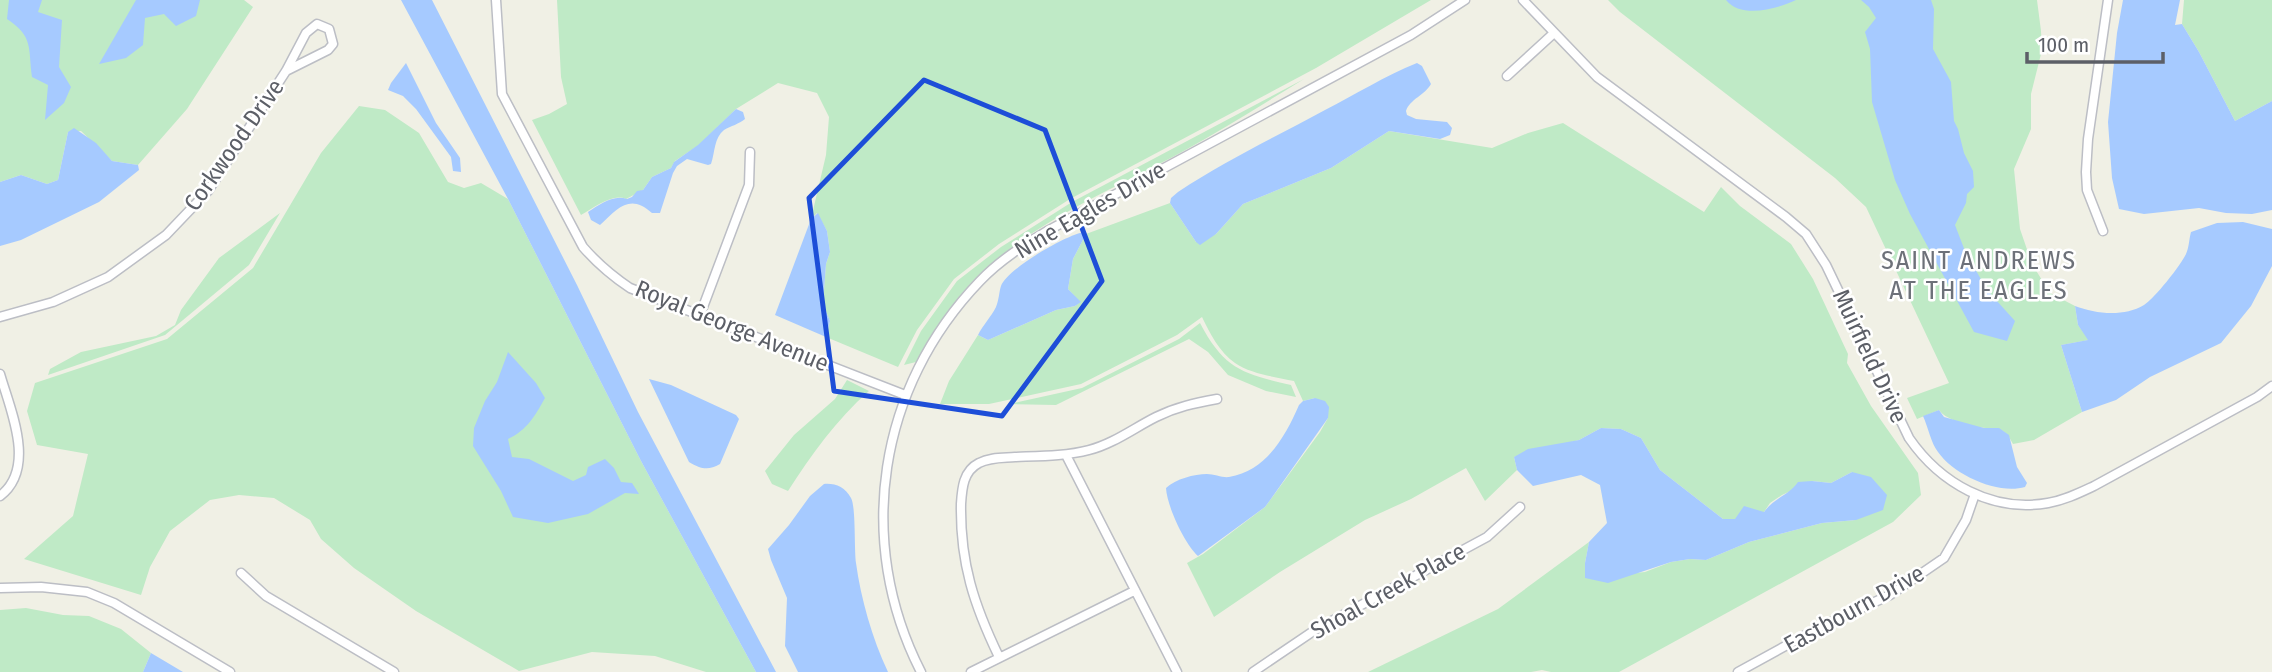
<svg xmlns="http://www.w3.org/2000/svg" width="2272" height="672" font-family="'Fira Sans Condensed',sans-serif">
  <rect width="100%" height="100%" fill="#f0f0e5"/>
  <path fill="#bfeac6" d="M0,0h244l9,7 -66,102 -49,56 -26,-4 -31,-30 -13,1 -10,48 -11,4 -26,-9 -21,7z
    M557,0h874l-115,68 -246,131 -71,45 -45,35 -37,51 -19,37 -72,-30 4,-16 -7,-17 3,-40 4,-12 -3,-21 -10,-18 -6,6 15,-64 3,-38 -12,-24 -39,-10 -42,26 -37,36 -24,16 -4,7 -19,9 -9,13 -17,9c-14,-6 -32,9 -45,16l-49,-95 17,-6 18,-10 -6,-27z
    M1608,0h429l4,31 1,19 -11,44v35l-17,40 6,60 12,35 18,29 25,13 3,19 11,15 -28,5 21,67 -48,28 -21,4c-8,-16 -12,-14 -27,-16 -14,-1 -39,-7 -47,-18l-22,9 -10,-21 42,-15 -83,-176 -31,-29 -215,-166z
    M2184,0h88v101l-37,20 -36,-69 -17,-28z
    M1304,79c-41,25 -82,51 -124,74 -68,37 -145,68 -201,122 -26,25 -45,56 -63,87l-12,3 17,-34 36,-50 44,-34 71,-45z
    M359,106l26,4 34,23 29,49 16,6 17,-5 27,16 133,262 115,211h-50l-51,-16 -63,-4 -73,19 -103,-60 -62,-43 -33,-29 -11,-19 -36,-22 -35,-3 -29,5 -40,31 -20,36 -9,28 -117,-36 49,-43 15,-62 -51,-9 -10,-34 8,-28 132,-44 86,-71 68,-115z
    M1563,123l141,89 17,-25 19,19 51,38 22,35 35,75 -1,9 24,43 47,67 3,22 -28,27 -274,150h-68l-9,-2 -11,2h-163l130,-63 91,-67 -4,21v15l60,-6 26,-10 19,-3 16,1 43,-18 73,-19 34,-3 -4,-48 -21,11 -19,-2 -30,14 -12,8 -6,9 -29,7h-12l-63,-49 -19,-32 -20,-9 -20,-1 -22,12 -65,17 3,13 -32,31 -19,-33 -55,31 -46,21 -85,52 -66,45 -27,-54 16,-9 62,-47 55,-75 8,-14 -13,-20 -12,3 -9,-20c-19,-4 -43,-7 -59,-18 -15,-10 -26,-31 -33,-46l-25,18 -96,49 -92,20h-49l9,-23 29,-46 10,5 68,-30 19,-4 5,-4 -12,-13 5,-30 13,-25 84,-31 26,39 20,-8 27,-30 88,-36 58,-37 103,17 36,-15z
    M280,213l-31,52 -84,70 -117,40 2,-6 31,-17 75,-16 19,-11 6,-15 38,-52z
    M1200,323c24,46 43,51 91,62l5,12 -30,-6 -38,-16 -20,-23 -19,-13 -133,66 -47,-1 73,-16 97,-49z
    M847,380l22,11c-33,29 -57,63 -81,100l-16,-7 -7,-13 29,-36 41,-36z
    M26,608l37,7 26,1 32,13 30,24 -8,19h-143v-62z"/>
  <path fill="#a6caff" d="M9,0h33l-4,12 24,8 -3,47 12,20 -7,16 -19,17 3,-35 -16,-8c-4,-29 2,-40 -25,-58z
    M136,0h64l-4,16 -20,10 -12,-12 -19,4 -2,27 -17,13 -27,6z
    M401,0h31l145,285 61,127 138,260h-20l-115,-211 -133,-262z
    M1726,0h70c-19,9 -55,19 -70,0z
    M1861,0h70l3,9 -1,40 18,33 3,39 4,8 6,24 9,18 1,16 -7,7 -1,9 -11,22 10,26 22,39 28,31 -8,20 -33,-9 -64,-118 -15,-34 -23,-78 -2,-53 -5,-17 11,-14 -7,-11z
    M2123,0h57l-5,25 7,-1 17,28 36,69 37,-20v109l-20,4 -26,-1 -27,-5 -55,6 -25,-5 -7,-31 -4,-56 9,-89z
    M406,63l30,60 24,35 1,14 -8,-1 -2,-14 -35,-48 -13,-13 -15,-6 3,-7z
    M1417,63l5,3 9,18c-6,11 -21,15 -25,27l1,4 9,4 31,3 5,6 -2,7 -10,4 -51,-8 -58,37 -88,36 -27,30 -16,11 -4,-3 -26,-39 1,-5 7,-6c47,-31 97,-55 147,-82 31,-16 60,-34 92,-47z
    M736,109l7,3 2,7c-6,5 -14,7 -21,11 -10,8 -9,22 -13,34l-3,1 -21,-6 -10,7 -4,7 -13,40h-8c-22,-20 -34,-5 -52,12l-9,-5 -3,-8c11,-7 25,-18 39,-13l5,-2 5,-6 6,-1 9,-13 19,-9 3,-6 24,-17z
    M74,128l22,15 16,18 26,4 1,5 -40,32 -78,38 -21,6v-64l21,-7 26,9 11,-4 10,-48z
    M818,213l9,18 3,21 -4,12 -3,40 7,17 -4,16 -51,-22 36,-96z
    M2243,222l29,7v37l-21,40 -30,37 -71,34 -34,23 -34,12 -21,-67 27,-5 -10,-15 -3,-19c21,8 49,11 69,-1 10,-6 37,-40 42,-51 3,-6 3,-15 5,-22l26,-9z
    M1084,232l2,2 -13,25 -5,30 13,13 -6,4 -19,4 -68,30 -10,-5c5,-10 13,-18 18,-28 3,-7 3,-15 5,-21 6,-17 65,-51 83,-54z
    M508,352l28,31 9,15c-10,18 -18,32 -37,41l4,18 17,2 44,22 13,-6 2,-8 17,-8 9,9 7,14 11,1 7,11 -14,-1 -37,21 -40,9 -35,-6 -12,-26 -28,-45 1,-18 11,-27 12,-19z
    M649,379l22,6 65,30 3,4 -19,45c-12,7 -19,5 -31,-2z
    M1315,398l10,3 4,6 -1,11 -55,78 -8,11 -67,49c-14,-13 -31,-50 -32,-68 10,-9 28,-14 41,-14 7,0 16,4 22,3 37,-6 56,-40 70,-72l4,-4z
    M1939,410l5,7 40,11h15l10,7 8,32 10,16 -2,4c-27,8 -71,-12 -87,-35 -7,-9 -10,-25 -15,-36z
    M1601,428l20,1 20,9 19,32 63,49h12l9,-13 20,6c10,-14 25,-17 34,-30l14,-1 19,2 21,-11 19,5 16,18 -4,15 -27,10 -34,3 -73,19 -43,18 -16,-1 -19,3 -63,21 -23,-5v-15l4,-21 18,-19 -7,-38 -19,-10 -48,11 -16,-16 -3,-13 14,-8 51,-9z
    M824,484c11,-1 21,3 27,14 5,9 3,50 5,65 5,36 16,75 32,109h-90l-13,-26 2,-48 -16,-38 -3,-11 21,-24 21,-29z
    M151,653l32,19h-40z"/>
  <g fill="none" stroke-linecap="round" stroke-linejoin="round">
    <g stroke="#bcbec5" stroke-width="11">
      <path id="street" d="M496,0l6,94 81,153c14,16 29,29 47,41l275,107
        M1523,0l74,77 189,140 20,17 20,31 83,173c31,45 83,75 139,65 17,-3 31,-10 46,-17l163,-89 15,-11
        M1507,76l47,-43
        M2103,231l-16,-41 -1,-18 2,-33 20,-139
        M700,315l49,-130 1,-33
        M0,317l53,-15 55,-25 58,-42 42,-44 78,-120 20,-38 11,-9 12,5 4,15 -5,6 -42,21
        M0,374c10,35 37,94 0,122
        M1066,455l111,217
        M241,573l25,23 128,76
        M0,588l41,-1 46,5 27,11 116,69
        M999,657c-25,-52 -39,-94 -38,-153 1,-15 2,-33 18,-41 11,-6 25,-5 36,-6 25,-1 51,-1 74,-7 24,-6 45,-22 67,-33 20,-10 39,-14 61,-18
        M921,672c-67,-131 -43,-285 59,-391 20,-21 44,-36 69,-51l362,-195 54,-35
        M971,672l163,-81
        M1253,672l62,-42 172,-93 33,-30
        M1738,672l82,-45 70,-32 54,-37 22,-38 9,-26"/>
    </g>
    <use href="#street" stroke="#fff" stroke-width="8"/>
  </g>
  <path fill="none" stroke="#1d4ed8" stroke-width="5" stroke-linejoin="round" d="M924,80l121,50 57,151 -100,135 -168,-25 -25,-193z"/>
  <g text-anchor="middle" stroke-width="5" stroke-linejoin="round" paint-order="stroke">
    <g font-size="24" fill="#5c5f67" stroke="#fff">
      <text transform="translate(234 145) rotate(-55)" y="8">Corkwood Drive</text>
      <text transform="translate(1090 210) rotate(-30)" y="8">Nine Eagles Drive</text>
      <text transform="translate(732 326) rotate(22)" y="8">Royal George Avenue</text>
      <text transform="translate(1870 356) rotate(65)" y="8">Muirfield Drive</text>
      <text transform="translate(1388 591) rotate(-29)" y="8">Shoal Creek Place</text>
      <text transform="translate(1854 609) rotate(-29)" y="8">Eastbourn Drive</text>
    </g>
    <g font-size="26" letter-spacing="2" fill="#6d7179" stroke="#fff">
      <text x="1979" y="269">SAINT ANDREWS<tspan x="1979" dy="30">AT THE EAGLES</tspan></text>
    </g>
  </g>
  <path d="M2027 52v10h136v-10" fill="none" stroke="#5c5f67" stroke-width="3.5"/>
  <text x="2038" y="52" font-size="21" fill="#5c5f67" stroke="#ffffff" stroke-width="5" paint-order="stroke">100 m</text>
</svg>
